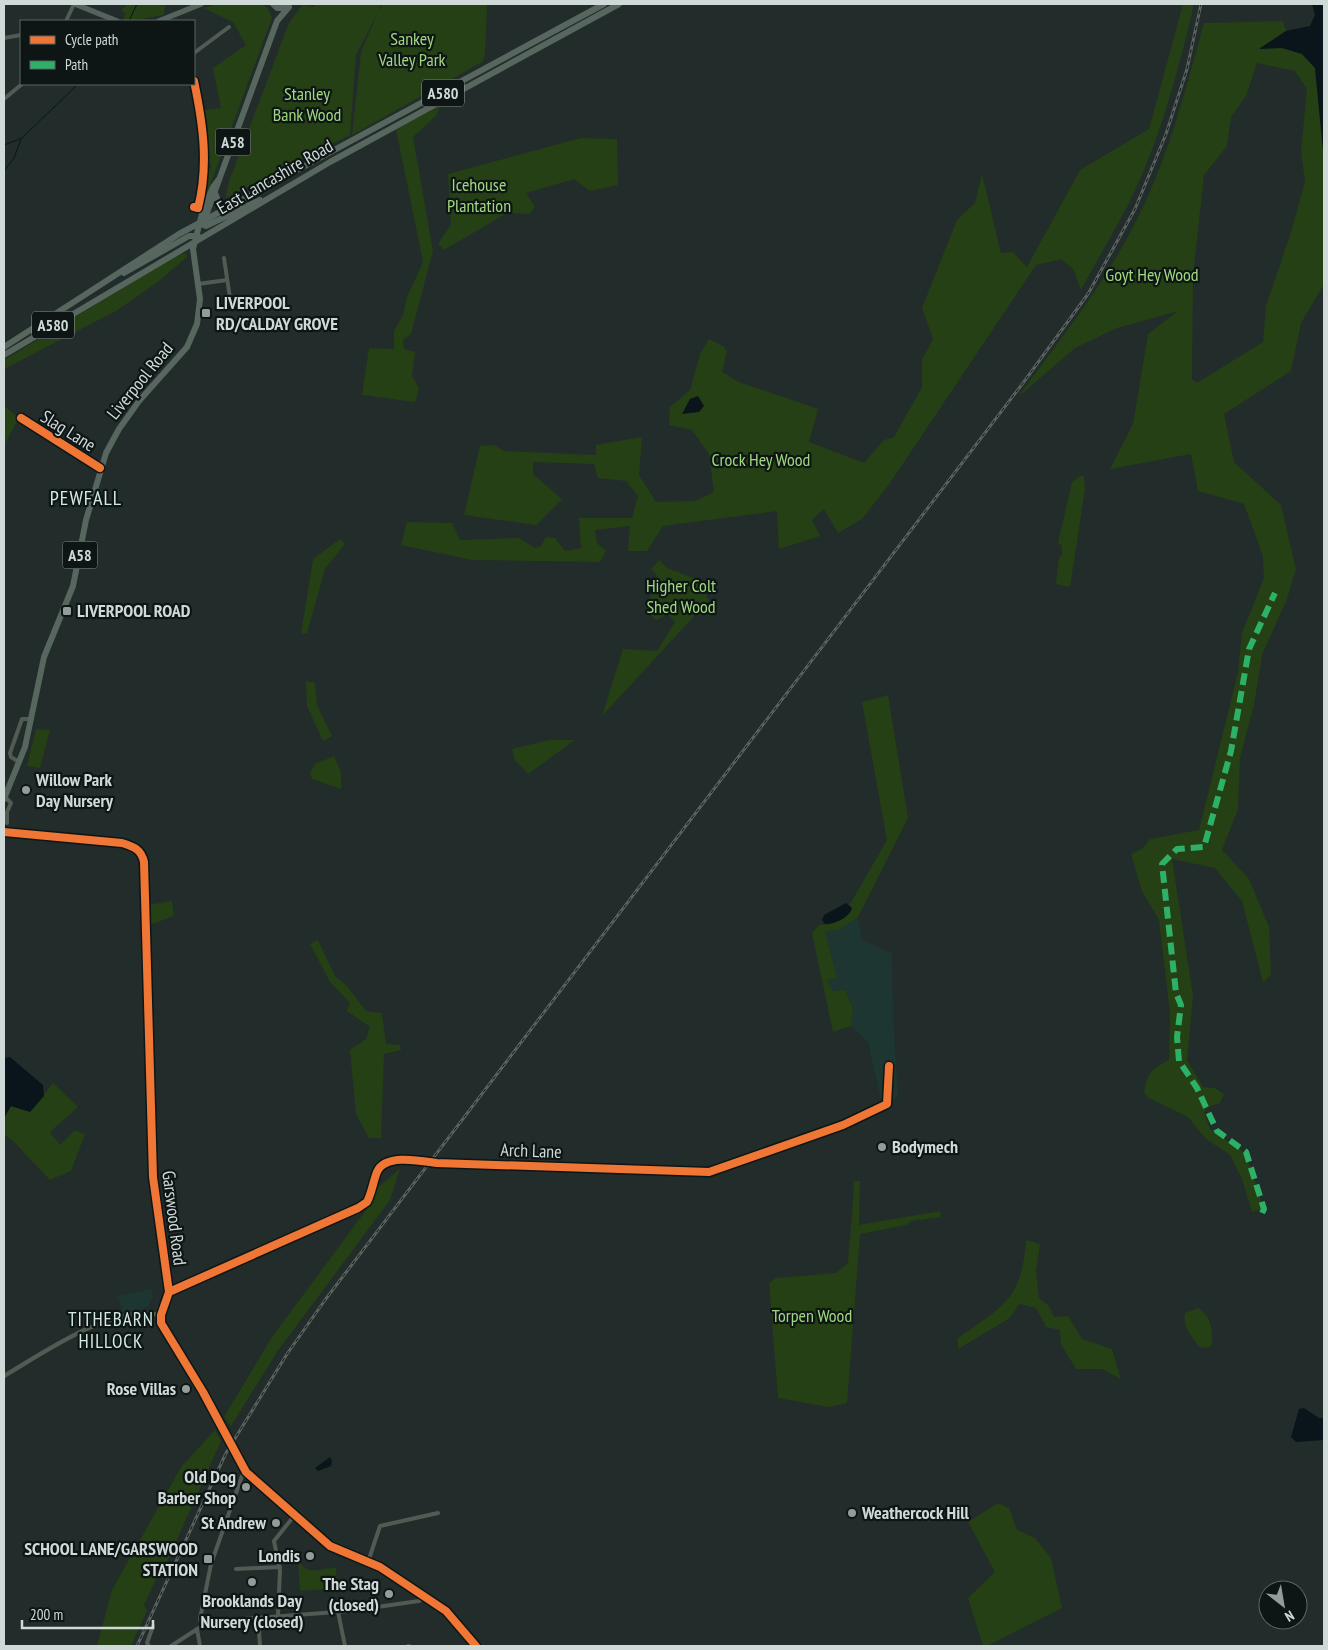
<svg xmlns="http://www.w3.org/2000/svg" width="1328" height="1650" font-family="'PT Sans Narrow',sans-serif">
  <rect width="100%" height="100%" fill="#222c2a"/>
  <path fill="#1d3631" d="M858,917l4,23 30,13 1,64 5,80 -16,7 -14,-62 -17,-16 2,-18 -8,-18 -12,1 -6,-12 10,-1 -12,-46 15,-3z
    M152,1289l1,8 -5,9 -6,4 -19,3 -6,-17z"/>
  <path fill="#254014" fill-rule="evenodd" d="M127,4h9l-2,6 4,-6h27l-1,11 -36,6 -4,-1 1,-7 -4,-2z
    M220,4l43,1 5,3 4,10 -67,181 -2,-1 5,-29 3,-1v-4l-2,-1 -6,-53 18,-2 -8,-40 33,-23 -13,-23 -30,-14z
    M315,4h66l-2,6 4,-6h104l-2,50 -3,8 -130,73 9,-83 17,-40 -22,43 -6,80 -124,63 2,-14 61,-161 13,-18 12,2z
    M1183,4h10l-1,9c-16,66 -34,133 -65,194 -15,28 -31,56 -46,83l-8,-21 -12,-10 -25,6 -146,218 -28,36 -24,14 -14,-24 -12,11 8,16 -41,13 -2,-38 -114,15 -16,25h-19l2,-25 -35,4 2,13 9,8 -6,11 -128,-2 -71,-15 6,-23 45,1 8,17 59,-2 16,10 6,-2 5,-9 9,1 10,13 16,-3 -2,-30h53l6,-22 -12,-15 -28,-3 -4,-14 -61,-2v12l29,25 -26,26 -72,-10 16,-69 14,-1 10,6 92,4v-10l46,-8 -3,38 17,27 39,-1 19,-9 -5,-38 -17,-24 -23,-5 1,-18 20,-17 10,-36 9,-15 14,7 4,5 -5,21 17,10 79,27 -9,33 55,21 20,-23 10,-3 28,-50v-27l11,-21 -11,-31 35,-88 18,-17 7,-29 19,79 12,-1 14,15 53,-97 69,-41z
    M1283,21l3,10 -26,17h22l20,6 13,14 9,82v134l-23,39 -10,48 -67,43 10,48 47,43 15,64 -9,30 -25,56 -8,50 -14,53 -2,51 -16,41 27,29 20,48 2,48 -8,7 -21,-81 -27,-33 -43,-9 21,137 -6,64 16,27 12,1 9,6 -4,9 -12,4 -4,6 6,16 35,24 19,56 -12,3 -10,-33 -12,-24 -24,-16 -18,-22 -41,-20 -3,-5c4,-20 7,-23 25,-32l1,-47 -11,-93 -17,-29 -11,-37 11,-5 8,-10 49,-9 39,-158 4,-39 22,-55 -1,-22 -19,-52 -46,-13 -7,-37 -81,15 23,-45 15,-90 30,-23 -61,17 -42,20 -57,49c40,-55 84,-109 115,-170 34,-64 52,-135 71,-204zM1257,63l38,8 12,18 -6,62 4,31 -14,50 -25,74 -3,36 -66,41 -5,-4 1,-104 11,-100 23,-29 4,-29 15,-21z
    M441,104l-5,12 -23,21 20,114 -22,83 -8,6 1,9 11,3 -3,24 7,12 -4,14 -53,-7 7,-47 25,1v-18l9,-16 4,-18 16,-35 -27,-133z
    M581,138l36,1 1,46 -28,6 -16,-12 -48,14 9,14 -6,7 -22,-1 -63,37 -6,-6 13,-20 -3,-50z
    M179,254h7l1,3 -28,24 -43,30 -112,58v-9z
    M4,406l15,12 -15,27z
    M1080,476h4l1,13 -15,98 -14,-3 3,-27 3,-1v-10l-4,-3 14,-61z
    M340,539l5,5 -20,25 -18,64 -6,1 12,-75z
    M659,560l8,8 29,11 13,21 -107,116 21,-67 34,2 18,-29 -7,-8 -12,6 -10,-10 11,-35 -6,-6z
    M306,681l9,2 2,22 15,31 -9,5 -16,-35z
    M888,695l20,123 -50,99 -18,12 -15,3 12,46 -10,2 6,11 12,-1 8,18 -2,18 -18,6 -21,-99 7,-8 12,-1 20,-12 -1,-8 37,-64 -25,-138z
    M36,729l14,1 -10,38 -13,-2z
    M549,740h26l-47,34 -13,-14 -3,-11z
    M334,756l7,16v17l-29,-10 -2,-6 5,-9z
    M172,901l2,15 -25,9 -1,-20z
    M318,940l17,36 13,11 18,24 16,2 4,31 14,1 1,5 -17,4 -3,84h-12l-13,-24 -6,-64 16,-11 4,-12 -23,-16 3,-8 -20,-21 -20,-38z
    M53,1083l25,24 -28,25 10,13 15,-15 10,4 -14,37 -21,9 -39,-41 -7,-4v-17l7,-12 19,6z
    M400,1169l-10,31 -113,152 -46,74 -7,-9 48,-80 97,-131 7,-17z
    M854,1181h6l-1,44 81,-14 1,6 -30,4 -5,4 -46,9 -13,169 -18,4 -51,-9 -9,-115 7,-5 60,-5 12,-10c2,-28 5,-54 6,-82z
    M1026,1240l14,4 -4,27 3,27 10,8 5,11 14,-1 14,23 30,10 9,30 -19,-10h-26l-15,-25 -1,-14 -14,-3 -10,-19 -17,-4 -9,14 -52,31v-11c45,-32 64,-38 68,-98z
    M1198,1308c14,8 16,26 13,39l-11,1c-7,-10 -18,-21 -15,-35z
    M215,1430l6,11 -58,130 -5,4 -14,30 3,6 -16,35h-34l15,-56 69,-123z
    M998,1503l11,5 8,22 18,8 16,20 11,50 -75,38h-4l-15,-48 27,-26 -27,-50z
    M298,1559c8,19 25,8 38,9l1,20 -37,3z"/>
  <path fill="#09151a" d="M1312,4h12l-1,147 -8,-83 -13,-14 -20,-6 -23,1 27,-18 24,-5 5,-11z
    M698,396l6,10 -5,6 -17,2 8,-15z
    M846,903l6,5c-3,10 -17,16 -27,16l-3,-4 2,-5z
    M10,1057l33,28 1,11 -14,16 -19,-6 -7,12v-60z
    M1304,1408l15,10h5v22l-28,2 -5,-5 8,-28z
    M330,1457l2,4 -1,5 -13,5 -3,-3z"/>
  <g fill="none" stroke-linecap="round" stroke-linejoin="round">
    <path stroke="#09151a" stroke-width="1" d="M129,21l8,-17
      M4,145l18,-7 56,-54
      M4,171l10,-13 7,-19"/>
    <path stroke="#505b54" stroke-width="4" d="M66,21l8,-17
      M4,38l17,-3
      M194,53l35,-26
      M194,81c9,43 15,84 4,127l-4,-1
      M4,99l18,-15
      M224,258l7,47
      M198,284l29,-4
      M21,418l79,50
      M19,762l-8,-5 -1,-4 12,-34h10
      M5,797l6,6 -4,9v11
      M437,1163l272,9 134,-47 44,-21 2,-38
      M169,1292l189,-84c19,-12 10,-29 22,-42 6,-6 19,-6 27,-7
      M368,1562l12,-36 58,-13
      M236,1569l44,-2
      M338,1612l7,34
      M278,1615l2,-45 -6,-29 20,-25
      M258,1617l2,29
      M202,1626l-2,-7 11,-55 31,-88 4,-4
      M197,1629l3,17
      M149,1646l-2,-3 6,-17
      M171,1646l31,-20 15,-5 132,-10 70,-10 6,-4
      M408,1646h1"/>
    <path stroke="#505b54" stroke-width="4.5" d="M4,832l118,11c12,4 19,6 22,19l9,315 16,115 -8,23v8l42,69 19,35
      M4,1376c41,-24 108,-72 157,-61
      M234,1453l12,19 77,70 70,32 53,37 30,35"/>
    <path stroke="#55635c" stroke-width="5.5" d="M75,4l42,17
      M159,21l42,-17"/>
    <path stroke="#57665e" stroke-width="6" d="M273,4l4,4h10
      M215,193l4,10 9,4
      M204,221l73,-200 12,-14
      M199,223l7,3 54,-26
      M124,273l65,-37h9
      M4,347l175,-113 425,-230
      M4,355l326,-193 289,-158
      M4,799l21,-52 19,-90 29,-71 13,-66 20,-67 13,-24 20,-28 48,-54 10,-23 3,-25 -7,-50 10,-39 10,-23 6,-8"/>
    <g stroke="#59625e" stroke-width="3">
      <path id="rail" d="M137,1646l89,-193 61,-99 38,-54 698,-917 65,-89 47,-85 31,-75 21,-65 14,-65"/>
    </g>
    <use href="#rail" stroke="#0e1615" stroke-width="1" stroke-dasharray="4" stroke-linecap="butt"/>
    <path stroke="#505b54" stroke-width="4" d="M407,1159l30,4"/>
    <path stroke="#505b54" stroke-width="4.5" d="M222,1427l12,26"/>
    <path stroke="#2db169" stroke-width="6" stroke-dasharray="12 6" stroke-linecap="butt" d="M1262,1213l2,-4 -18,-57 -29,-21 -20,-43 -18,-27 -2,-24 4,-32 -5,-12 -14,-129 15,-15 27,-2 27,-96 18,-102 26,-56"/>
    <g stroke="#0e1615" stroke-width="11">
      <path id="cycleway" d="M194,81c9,43 15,84 4,127l-4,-1
        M21,418l79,50
        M4,832l118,11c12,4 19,6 22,19l9,315 16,115 -8,23v8l42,69 43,80 84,74 50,21 66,44 30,35
        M169,1292l189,-84 9,-6c5,-10 6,-20 10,-30 8,-19 45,-11 60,-9l272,9 134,-47 44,-21 2,-38"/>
    </g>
    <use href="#cycleway" stroke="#f07635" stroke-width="8"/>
  </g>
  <g fill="#929d9b" stroke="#0e1615" stroke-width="2">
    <rect x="201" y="308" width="10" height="10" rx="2.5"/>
    <rect x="62" y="606" width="10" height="10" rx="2.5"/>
    <circle cx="26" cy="790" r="5"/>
    <circle cx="882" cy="1147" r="5"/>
    <circle cx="186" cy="1389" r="5"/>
    <circle cx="246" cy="1487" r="5"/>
    <circle cx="852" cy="1513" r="5"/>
    <circle cx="276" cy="1523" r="5"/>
    <circle cx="310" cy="1556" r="5"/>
    <rect x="203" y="1554" width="10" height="10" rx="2.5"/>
    <circle cx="252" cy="1582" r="5"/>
    <circle cx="389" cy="1594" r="5"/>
  </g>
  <g text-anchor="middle" stroke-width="4.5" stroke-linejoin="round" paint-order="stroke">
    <g fill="#0e1615" stroke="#959f9e" stroke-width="1">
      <rect x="422" y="79.5" width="42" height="27" rx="4"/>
      <rect x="215.5" y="128.5" width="35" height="27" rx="4"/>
      <rect x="32" y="311.5" width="42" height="27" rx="4"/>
      <rect x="62.5" y="541.5" width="35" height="27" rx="4"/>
    </g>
    <g font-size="16" font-weight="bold" fill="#cfdad8">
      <text x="443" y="99">A580</text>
      <text x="233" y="148">A58</text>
      <text x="53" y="331">A580</text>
      <text x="80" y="561">A58</text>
    </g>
    <g font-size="18" fill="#a0d87e" stroke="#0e1615">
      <text x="412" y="45">Sankey<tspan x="412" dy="21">Valley Park</tspan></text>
      <text x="307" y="100">Stanley<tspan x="307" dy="21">Bank Wood</tspan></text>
      <text x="479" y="191">Icehouse<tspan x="479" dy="21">Plantation</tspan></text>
      <text x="1152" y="281">Goyt Hey Wood</text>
      <text x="761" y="466">Crock Hey Wood</text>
      <text x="681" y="592">Higher Colt<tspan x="681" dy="21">Shed Wood</tspan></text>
      <text x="812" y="1322">Torpen Wood</text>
    </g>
    <g font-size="18" fill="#cfdad8" stroke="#0e1615">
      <text transform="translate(275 177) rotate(-30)" y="6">East Lancashire Road</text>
      <text transform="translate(140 381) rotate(-51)" y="6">Liverpool Road</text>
      <text transform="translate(68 431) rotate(32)" y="6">Slag Lane</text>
      <text transform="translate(531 1151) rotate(2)" y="6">Arch Lane</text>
      <text transform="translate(174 1218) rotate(83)" y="6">Garswood Road</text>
    </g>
    <g font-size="18" font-weight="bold" fill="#cfdad8" stroke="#0e1615" text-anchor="end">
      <text x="216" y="309" text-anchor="start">LIVERPOOL<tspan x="216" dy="21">RD/CALDAY GROVE</tspan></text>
      <text x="77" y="617" text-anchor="start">LIVERPOOL ROAD</text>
      <text x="36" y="786" text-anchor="start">Willow Park<tspan x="36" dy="21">Day Nursery</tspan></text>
      <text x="892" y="1153" text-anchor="start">Bodymech</text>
      <text x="176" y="1395">Rose Villas</text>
      <text x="236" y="1483">Old Dog<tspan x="236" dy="21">Barber Shop</tspan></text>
      <text x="862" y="1519" text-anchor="start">Weathercock Hill</text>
      <text x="266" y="1529">St Andrew</text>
      <text x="198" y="1555">SCHOOL LANE/GARSWOOD<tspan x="198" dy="21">STATION</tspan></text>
      <text x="300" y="1562">Londis</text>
      <text x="379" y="1590">The Stag<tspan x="379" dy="21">(closed)</tspan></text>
      <text x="252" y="1607" text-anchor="middle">Brooklands Day<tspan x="252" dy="21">Nursery (closed)</tspan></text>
    </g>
    <g font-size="19" letter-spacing="1" fill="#d2e9e3" stroke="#0e1615">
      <text x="111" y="1326">TITHEBARN<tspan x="111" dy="22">HILLOCK</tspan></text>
    </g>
    <g font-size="20" letter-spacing="1" fill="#d2e9e3" stroke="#0e1615">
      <text x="86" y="505">PEWFALL</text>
    </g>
  </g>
  <rect width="1328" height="1650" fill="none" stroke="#cfdad8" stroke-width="10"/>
  <rect x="20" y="20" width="175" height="65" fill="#0e1615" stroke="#5b6463"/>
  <rect x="30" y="36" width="25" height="8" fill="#f07635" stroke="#5b6463"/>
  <text x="65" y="45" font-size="15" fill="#cfdad8">Cycle path</text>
  <rect x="30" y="61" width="25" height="8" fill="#2db169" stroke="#5b6463"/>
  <text x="65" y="70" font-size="15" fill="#cfdad8">Path</text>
  <g transform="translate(1283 1605) rotate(149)"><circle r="24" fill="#0e1615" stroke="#5b6463"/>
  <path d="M0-4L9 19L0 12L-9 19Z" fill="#929d9b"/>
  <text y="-8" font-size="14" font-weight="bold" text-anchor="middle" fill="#cfdad8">N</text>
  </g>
  <path d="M22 1620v8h131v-8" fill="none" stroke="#cfdad8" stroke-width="2.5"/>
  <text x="30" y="1620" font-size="15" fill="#cfdad8" stroke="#0e1615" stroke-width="4" paint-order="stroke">200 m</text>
</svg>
